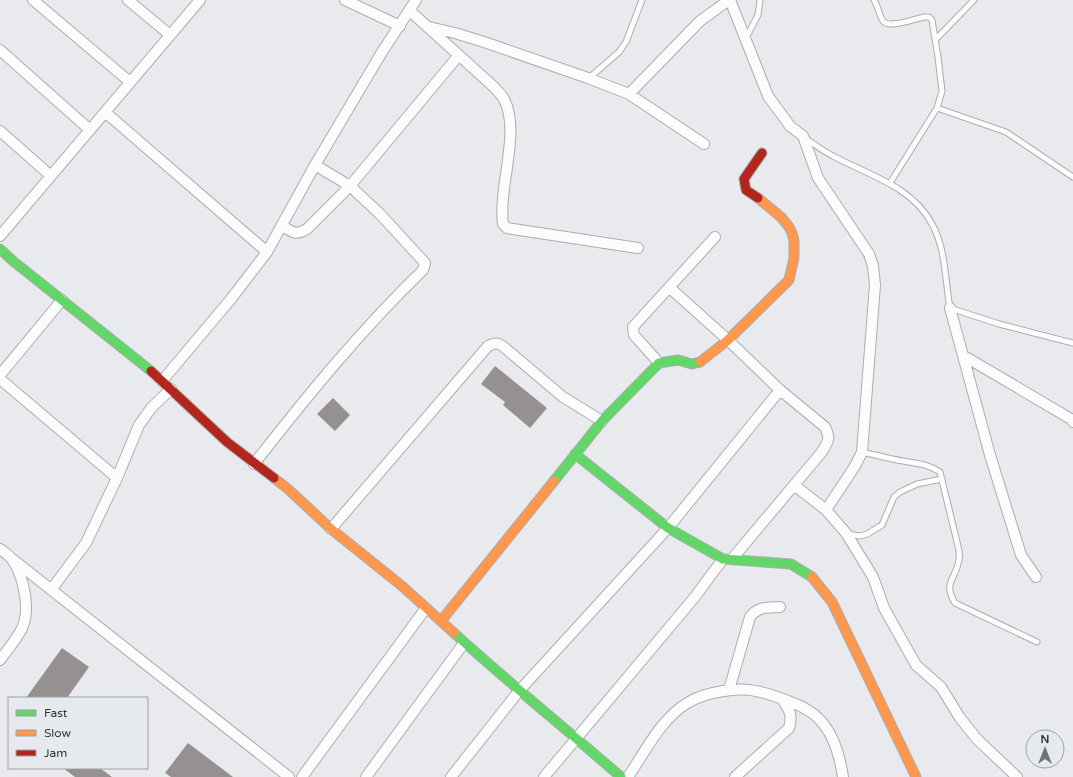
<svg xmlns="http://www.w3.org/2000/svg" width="1073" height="777" font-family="'Varela Round',sans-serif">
  <rect width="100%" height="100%" fill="#e8eaed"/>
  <path fill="#969091" d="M495,366l52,42 -17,20 -27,-23 2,-3 -24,-18z
    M333,398l17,17 -15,16 -18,-17z
    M62,648l27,19 -22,31h-41z
    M188,743l45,34h-62l-6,-4z
    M63,768h37l12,9h-37z"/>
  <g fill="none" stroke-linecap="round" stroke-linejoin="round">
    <g stroke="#acadaf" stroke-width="7">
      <path id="lane" d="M874,0c4,6 5,15 9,21 6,8 32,-2 41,-4h5l3,3 6,37 4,34 -5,17 -47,75
        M746,38l12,-23 2,-15
        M936,39l38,-39
        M589,78l30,-26 7,-10 16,-42
        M937,108l69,24 67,45
        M805,138c9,6 18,13 28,18 35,19 79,30 99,68 14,25 13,57 18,84l49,16 74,19
        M862,452c14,3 28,7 41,9 15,3 23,2 37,11l18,74c1,4 2,9 1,13 -2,19 -17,23 -4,44l82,39
        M847,534l13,2 7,-2 15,-9 12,-28 6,-5 17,-8 25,-5"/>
    </g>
    <g stroke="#acadaf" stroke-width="12">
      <path id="street" d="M33,0l97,82
        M128,0l42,35
        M345,0l55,26
        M730,0l38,96 22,30 13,10 15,42 51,76 4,12 2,19 -13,167 -7,14 -29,44
        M410,11l84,76c3,4 8,8 10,12 17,33 -6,88 -1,125l4,4 6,1 125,19
        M429,27l26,6 32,10 101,35 41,16 75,50
        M0,50l90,80
        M629,94l71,-73 29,-21
        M105,112l162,140
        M0,131l51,45
        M282,226c11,6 13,10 25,3l43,-43 109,-131
        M0,236l200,-236
        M670,288l58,52 52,50 45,37c6,12 3,15 -4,26l-89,106
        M950,308l40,147 31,100 15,22
        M964,356l107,63 2,3
        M659,363l-25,-28 -1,-8 82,-90
        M0,375l62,-75
        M0,379l117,99
        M162,381l69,-82 36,-47 48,-87 67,-113 34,-52
        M254,464c53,-68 107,-134 169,-194l2,-7 -45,-49 -30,-28 -35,-21
        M794,485l32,25 20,23 27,44 11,31 32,57 25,22 19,31 17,21 40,38
        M331,529l157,-183c8,-4 11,-3 17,2l58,49 39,24
        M0,549c4,3 9,6 12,10 12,18 20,54 8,73 -6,10 -13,19 -20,28
        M11,558l278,219
        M51,590l35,-47 31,-65 22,-53 13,-18 19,-18
        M729,690l21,-73c8,-11 17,-9 30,-10
        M302,777l124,-169
        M366,777l98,-134
        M451,777l68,-86 149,-163 112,-138
        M544,777l150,-179 29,-39
        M628,777c17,-25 33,-59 61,-75 17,-10 48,-15 67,-11 11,2 22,6 32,10 11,4 23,9 31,18 15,15 21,38 24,58
        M735,777l54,-49c4,-14 0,-18 -7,-29"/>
    </g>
    <g stroke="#acadaf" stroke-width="11">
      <path id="fast" d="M0,249l13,12 138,110
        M575,454l93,74 55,31 68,5 21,13
        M554,481l48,-60 57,-58 19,-3 14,4 8,-2
        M454,633c54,49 111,95 167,144"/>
    </g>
    <g stroke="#acadaf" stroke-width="11">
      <path id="slow" d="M700,362l28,-22 61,-60 5,-22v-17l-2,-8 -3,-6 -8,-10 -23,-19
        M274,478l14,11 43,40 71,57 52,47
        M812,577l20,25 84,175
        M441,621l113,-140"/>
    </g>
    <g stroke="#acadaf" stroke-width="11">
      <path id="jam" d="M758,198l-12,-8 -2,-11 18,-26
        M151,371l76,71 47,36"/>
    </g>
    <use href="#lane" stroke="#fcfcfc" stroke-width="5"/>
    <use href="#street" stroke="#fcfcfc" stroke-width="10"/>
    <use href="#fast" stroke="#63d668" stroke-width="9"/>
    <use href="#slow" stroke="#ff974d" stroke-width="9"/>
    <use href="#jam" stroke="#b3261e" stroke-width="9"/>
  </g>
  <rect x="8" y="697" width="140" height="72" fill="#e6eaef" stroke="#9ea2a5"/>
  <rect x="16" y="710" width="20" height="6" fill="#63d668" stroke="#9ea2a5"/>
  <text x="44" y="717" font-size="12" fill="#333537">Fast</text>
  <rect x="16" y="730" width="20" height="6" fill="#ff974d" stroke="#9ea2a5"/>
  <text x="44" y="737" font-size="12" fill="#333537">Slow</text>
  <rect x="16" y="750" width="20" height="6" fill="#b3261e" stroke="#9ea2a5"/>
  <text x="44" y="757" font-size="12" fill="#333537">Jam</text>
  <g transform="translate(1045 749)"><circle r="19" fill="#e6eaef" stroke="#9ea2a5"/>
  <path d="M0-3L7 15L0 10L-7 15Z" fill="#727477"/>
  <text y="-6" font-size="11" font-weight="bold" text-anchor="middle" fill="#333537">N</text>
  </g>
</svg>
